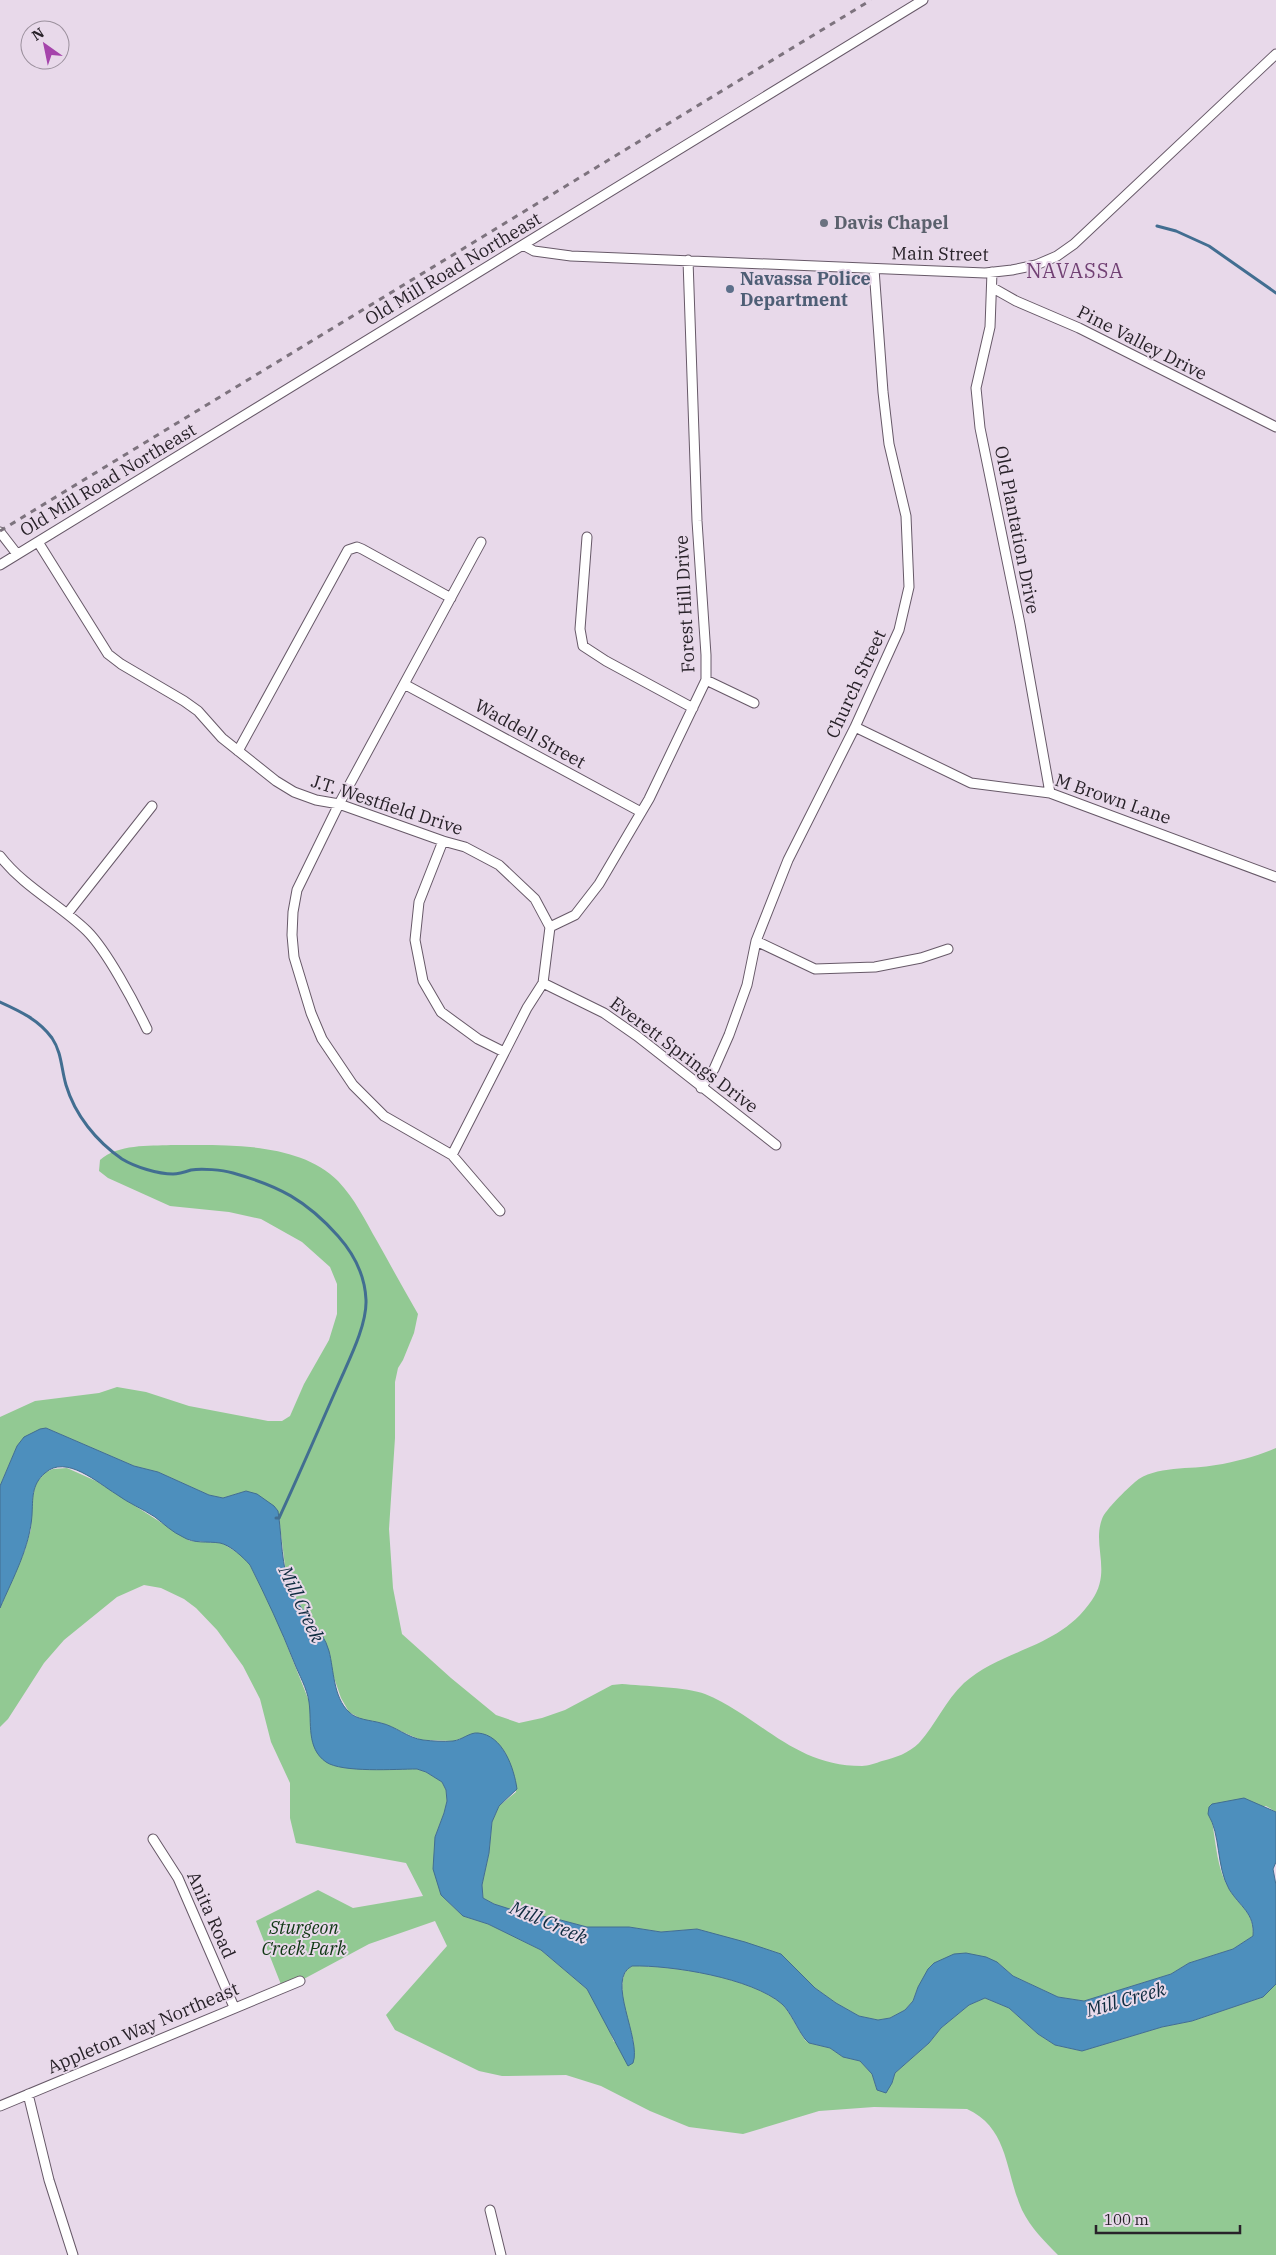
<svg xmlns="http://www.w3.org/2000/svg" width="1276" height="2255" font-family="'IBM Plex Serif',serif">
  <rect width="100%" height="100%" fill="#e8d9ea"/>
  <path fill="#92c993" d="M171,1145c51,0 128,-4 167,36 17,18 27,39 39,60 14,25 27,49 41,73l-4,19 -11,27 -5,8 -3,14v56l-6,91 4,59 9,46 49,44 45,37 23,8 23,-5 23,-8 47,-25 10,-1c20,2 66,3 83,10 56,23 88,72 157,72 6,0 14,-3 20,-5 13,-3 27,-8 37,-18 17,-19 26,-42 45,-60 40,-35 95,-34 128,-83 20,-29 0,-54 10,-81 3,-9 25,-30 33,-37 20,-17 56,-12 81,-17 19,-3 42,-9 60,-17v364l-10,-6 -54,15c4,23 5,48 17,68 11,18 25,23 24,47l-20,13 -44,14 -18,11 -87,27 -26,-4 -45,-21 -16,-14 -79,25 -5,14 -8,9 -15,8 -12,2 -19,-4 -23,-13 -21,-15 -34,-34 -84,-25 -36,3 -32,-5h-42l-34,-9 -34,-6 -25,-8 -11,-6 -1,-13 7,-32 3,-31 7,-16 17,-14 -10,-38 -5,-7 -13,-11 -12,-3 -22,8 -33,-1 -39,-17 -19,-3 -14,-8 -8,-14 -9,-26 -3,-20 -38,-62 -6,-24 -6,-48 -33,-27 -23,7 -14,-3 -51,-23 -24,-6 -88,-38 -29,18 -17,40v-69l35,-16 64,-8 18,-6 29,5 43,14 79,15h14l8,-5 14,-32 25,-44 8,-26v-30l-7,-17 -28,-25 -41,-23 -32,-7 -59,-6 -62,-28 -9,-7 1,-11c18,-16 49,-14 71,-15z
    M67,1468l29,13 94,60 32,2 22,14 6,8 26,53 33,83 46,68h62l9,3 16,10 4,8 1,11 -3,12 -9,24 6,58 22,21 25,8 53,26 46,39 19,33 8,20 20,1c-4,-18 -23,-67 -2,-77 39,-1 120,12 150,38 8,8 16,26 23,36l4,3 21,5 13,9 17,4 12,13 5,16 15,-7 3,-10 34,-30 12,-15 28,-23 16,-7 24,10 29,26 17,11 27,6 80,-24 30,-6 71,-24 13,-13v271h-218c-14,-14 -27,-27 -36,-45 -17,-38 -13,-82 -55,-101l-93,-2 -55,4 -76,23 -54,-7 -39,-16 -49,-25 -35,-11 -64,1 -23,-5 -84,-41 -9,-15 61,-69 -12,-25 -66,23 -69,37 -18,6 -26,-66 62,-31 35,18 70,-12 -17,-33 -110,-20 -6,-25v-35l-19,-41 -11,-43 -17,-33 -26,-36 -21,-22 -12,-9 -23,-11 -17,-3 -27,12 -53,43 -20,23 -36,56 -8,8v-119l25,-58 6,-21 1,-29 4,-17 10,-11 7,-3z"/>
  <path fill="#4d8fbd" stroke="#426e91" d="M46,1428l88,38 24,6 51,23 14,3 23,-7 11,3 17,12 4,5c4,26 3,55 13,79 9,22 32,38 38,61 5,19 4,46 20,61 8,8 21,8 32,11 14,3 27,15 42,17 9,1 21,2 30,1 9,-1 17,-9 25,-8 25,2 36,35 39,56l-18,17 -7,16 -3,31 -7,32 1,13 11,6 25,8 34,6 34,9h42l32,5 36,-3 48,13 36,12 34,34 21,15 23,13 19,4 12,-2 15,-8 8,-9 5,-14 10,-18 6,-6 20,-9 12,-1 20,4 11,5 16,14 45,21 26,4 87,-27 18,-11 44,-14 20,-13c2,-23 -13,-29 -24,-47 -13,-23 -8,-54 -21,-75l1,-7 3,-3 32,-6 32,14v50l-3,7 3,16v99l-13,13 -71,24 -30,6 -80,24 -27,-6 -17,-11 -29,-26 -24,-10 -16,7 -28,23 -12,15 -34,30 -3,10 -6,10 -9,-3 -5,-16 -12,-13 -17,-4 -13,-9 -21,-5 -4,-4c-7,-9 -15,-28 -23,-35 -30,-26 -111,-39 -150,-38 -27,13 10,73 1,97l-5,3 -41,-77 -46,-39 -53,-26 -25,-8 -22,-21 -8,-26 2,-32 9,-24 3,-12 -1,-11 -4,-8 -16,-10 -9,-3c-21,0 -75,4 -91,-7 -20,-14 -14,-39 -17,-60 -2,-14 -10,-27 -15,-40 -13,-33 -28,-65 -44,-97 -7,-8 -20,-20 -30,-22 -13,-2 -26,1 -37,-6 -11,-5 -19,-13 -28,-20 -12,-8 -27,-14 -39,-23 -18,-11 -50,-40 -71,-21 -14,12 -12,26 -13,42 -2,32 -19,63 -32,93v-122l17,-40 7,-9 16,-8z"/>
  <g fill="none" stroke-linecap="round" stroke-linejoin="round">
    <path stroke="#426e91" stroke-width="3" d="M1157,226l19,5 33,15 67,47
      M0,1002c20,9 39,18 52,36 10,15 9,30 14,47 9,30 30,56 56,74 13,8 36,15 51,15 6,0 12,-2 18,-4 11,-2 31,0 42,3 46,13 73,27 105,63 16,18 27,39 28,64 1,25 -17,60 -27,83 -20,45 -39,90 -60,135h-3"/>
    <g stroke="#675968" stroke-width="11">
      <path id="minor" d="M523,245l11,6 37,5 414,17 27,-3 24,-5 21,-9 17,-12 202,-190
        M992,272l-2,55 -14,61 4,40 40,196 30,169
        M993,288l23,13 63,27 197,99
        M0,532l17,22
        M587,537l-7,92 3,17 23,15 87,47
        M38,542l70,112 13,10 63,37 14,10 24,27 54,43 18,11 22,8 23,4 104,37 22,6 34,18 36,34 15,28 -7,56 -16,25 -75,147
        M481,542l-142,262 -42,86 -4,22 -1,23 2,22 17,56 11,26 31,46 31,31 68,39 48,56
        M0,565l923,-565
        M706,680l48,23
        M404,684l237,128
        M855,727l116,56 79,10 226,84
        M238,751l110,-201 9,-3 5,2 89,49
        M443,841l-24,61 -4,38 8,41 18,31 37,27 26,13
        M0,856c24,31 59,48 87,75 20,20 47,71 60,98
        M67,914l85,-108
        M550,927l25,-12 24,-31 50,-85 57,-119v-25l-9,-134 -9,-261
        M756,941l59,28 60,-2 46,-9 27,-9
        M543,983l61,30 33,23 139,109
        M701,1088l13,-19 15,-34 18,-50 9,-44 32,-81 67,-133 44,-97 10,-43 -3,-71 -17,-72 -6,-52 -9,-123
        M153,1839l25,39 56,129
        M28,2094l21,86 24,75
        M0,2106l300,-125
        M490,2210l11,45"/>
    </g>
    <use href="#minor" stroke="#fff" stroke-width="9"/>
    <path stroke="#7d737e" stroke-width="3" stroke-dasharray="6 6" stroke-linecap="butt" d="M0,531l871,-531"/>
  </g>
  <circle fill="#6b7280" stroke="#e8d9ea" stroke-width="2" cx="824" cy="223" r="5"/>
  <circle fill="#5c6f8a" stroke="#e8d9ea" stroke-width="2" cx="730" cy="289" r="5"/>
  <g text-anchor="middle" stroke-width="4" stroke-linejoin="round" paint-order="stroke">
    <g font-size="18" font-weight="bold" fill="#5b616d" stroke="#e8d9ea" text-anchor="start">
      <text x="834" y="229">Davis Chapel</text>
    </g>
    <g font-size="18" fill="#282229" stroke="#e8d9ea">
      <text transform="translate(940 254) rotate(1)" y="6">Main Street</text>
      <text transform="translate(453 269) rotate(-31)" y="6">Old Mill Road Northeast</text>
      <text transform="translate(1142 343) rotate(27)" y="6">Pine Valley Drive</text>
      <text transform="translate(108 480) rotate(-31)" y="6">Old Mill Road Northeast</text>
      <text transform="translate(1017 530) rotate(79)" y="6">Old Plantation Drive</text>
      <text transform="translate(685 604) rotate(-93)" y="6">Forest Hill Drive</text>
      <text transform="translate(856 684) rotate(-65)" y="6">Church Street</text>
      <text transform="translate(530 734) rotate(29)" y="6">Waddell Street</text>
      <text transform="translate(1113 799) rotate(19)" y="6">M Brown Lane</text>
      <text transform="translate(387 805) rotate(18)" y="6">J.T. Westfield Drive</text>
      <text transform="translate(684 1055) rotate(37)" y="6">Everett Springs Drive</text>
      <text transform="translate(211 1915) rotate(66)" y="6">Anita Road</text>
      <text transform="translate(143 2028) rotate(-23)" y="6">Appleton Way Northeast</text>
    </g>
    <g font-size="18" font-weight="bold" fill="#4e5e75" stroke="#e8d9ea" text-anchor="start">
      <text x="740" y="285">Navassa Police<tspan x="740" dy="21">Department</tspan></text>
    </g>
    <g font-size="18" font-style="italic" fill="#0f3713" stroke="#e8d9ea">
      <text x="304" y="1934">Sturgeon<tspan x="304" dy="21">Creek Park</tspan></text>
    </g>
    <g font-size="19" font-style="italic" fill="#0f2c40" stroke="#e8d9ea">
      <text transform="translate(302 1604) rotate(65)" y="7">Mill Creek</text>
      <text transform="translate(549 1922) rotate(23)" y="7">Mill Creek</text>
      <text transform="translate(1126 1999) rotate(-16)" y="7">Mill Creek</text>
    </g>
    <g font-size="20" letter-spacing="1" fill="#724174" stroke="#e8d9ea">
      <text x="1075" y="278">NAVASSA</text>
    </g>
  </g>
  <g transform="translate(45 45) rotate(327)"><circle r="24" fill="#e8d9ea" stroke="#9b909d"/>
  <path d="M0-4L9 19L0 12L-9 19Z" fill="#a544ab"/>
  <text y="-8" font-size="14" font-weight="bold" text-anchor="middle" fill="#282229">N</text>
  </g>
  <path d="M1096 2225v8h144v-8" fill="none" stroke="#282229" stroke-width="2.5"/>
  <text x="1104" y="2225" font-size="15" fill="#282229" stroke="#e8d9ea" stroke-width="4" paint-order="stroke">100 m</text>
</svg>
